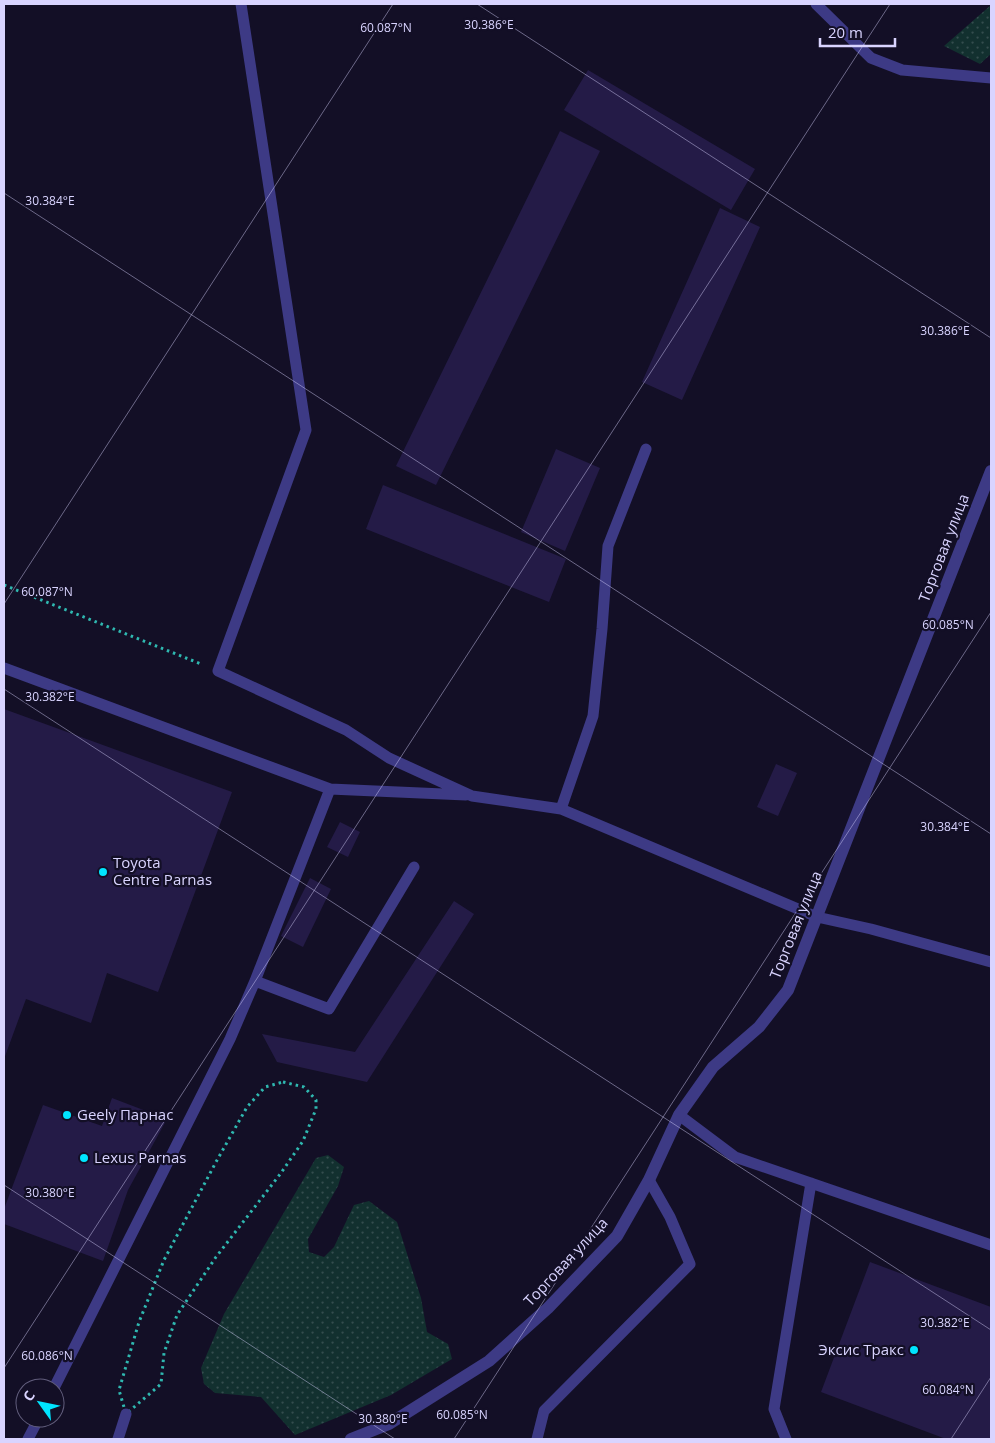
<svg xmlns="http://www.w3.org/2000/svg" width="995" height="1443" font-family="'Open Sans',sans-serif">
  <defs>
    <pattern id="grass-dots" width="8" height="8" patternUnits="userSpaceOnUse" patternTransform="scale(1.25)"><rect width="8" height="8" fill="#12302f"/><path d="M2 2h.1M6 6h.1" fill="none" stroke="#344d4e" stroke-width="1.8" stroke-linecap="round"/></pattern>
  </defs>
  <rect width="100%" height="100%" fill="#130f26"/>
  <path fill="url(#grass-dots)" d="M991,5v49l-11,10 -36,-18z
    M328,1155l16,12 -6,19 -30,53 1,13 15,5 10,-10 20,-42 15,-4 28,21 24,76 6,34 21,12 4,15 -61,36 -96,40 -34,-38 -46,-4 -11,-9 -3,-16 23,-54 92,-156z"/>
  <path fill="#241b47" d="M588,70l167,99 -24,41 -167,-100z
    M560,131l40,20 -164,334 -40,-19z
    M720,208l40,19 -78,173 -40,-18z
    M556,449l44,19 -35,83 -44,-19z
    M383,485l183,74 -17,43 -183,-73z
    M4,709l228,83 -74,200 -51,-19 -16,50 -65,-24 -22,60z
    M776,764l21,9 -19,43 -21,-9z
    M340,822l20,10 -12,25 -21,-10z
    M310,878l21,11 -28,58 -22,-11z
    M454,901l20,13 -107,168 -90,-20 -15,-28 93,18z
    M112,1098l55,21 -39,71 -25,71 -99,-37v-15l39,-104 59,21z
    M870,1262l121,45v132h-45l-125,-47z"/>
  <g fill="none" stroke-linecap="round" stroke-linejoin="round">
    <path stroke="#2fb8b0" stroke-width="3" stroke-dasharray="2.5 4" stroke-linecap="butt" d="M4,585l197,79
      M283,1082l21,5 12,13v9l-13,32 -22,32 -65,84 -39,58 -13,38 -3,31 -35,30 -7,-24 20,-68 25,-62 52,-98 31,-55 18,-20z"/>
    <path stroke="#3d3a85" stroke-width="11" d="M241,4l65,426 -88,241 128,59 43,28 83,38 89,13 256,108 54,12 120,33
      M816,4l55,54 31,12 89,8
      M4,668l326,121 -75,192 -25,58 -176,349
      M330,789l136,6
      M561,809l32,-93 9,-87 6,-83 38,-97
      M255,981l74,28 85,-142
      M679,1115l56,42 256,88
      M28,1439l11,-21
      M118,1439l8,-25
      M537,1439l7,-28 146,-147 -20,-47 -21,-37
      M786,1439l-12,-30 37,-226"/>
    <path stroke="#3d3a85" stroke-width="12" d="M351,1439l38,-15 100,-63 59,-53 69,-72 32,-56 30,-65 34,-48 46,-40 29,-37 203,-519"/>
  </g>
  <path fill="none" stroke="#d9d4ff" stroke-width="1" stroke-opacity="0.45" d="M477,4l514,334M4,193l987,641M4,604l389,-600M4,689l987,641M4,1185l391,254M4,1368l886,-1364M454,1439l537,-827M951,1439l40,-62"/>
  <g fill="#00e5ff" stroke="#130f26" stroke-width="2">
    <circle cx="103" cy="872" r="5"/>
    <circle cx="67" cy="1115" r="5"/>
    <circle cx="84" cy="1158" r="5"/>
    <circle cx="914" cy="1350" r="5"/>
  </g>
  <g text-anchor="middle" stroke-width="4.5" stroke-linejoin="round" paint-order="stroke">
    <g font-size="15" fill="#d9d4ff" stroke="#130f26">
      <text transform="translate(944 548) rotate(-69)" y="5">Торговая улица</text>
      <text transform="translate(796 925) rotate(-68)" y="5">Торговая улица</text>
      <text transform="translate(566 1262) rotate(-47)" y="5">Торговая улица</text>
    </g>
    <g font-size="15" fill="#d9d4ff" stroke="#130f26" text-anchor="start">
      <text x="113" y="868">Toyota<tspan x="113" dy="17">Centre Parnas</tspan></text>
      <text x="77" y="1120">Geely Парнас</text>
      <text x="94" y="1163">Lexus Parnas</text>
      <text x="904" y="1355" text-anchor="end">Эксис Тракс</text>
    </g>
  </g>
  <g font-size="12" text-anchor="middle" fill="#d9d4ff" stroke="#130f26" stroke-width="4.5" stroke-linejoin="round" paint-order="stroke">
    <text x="489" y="29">30.386°E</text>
    <text x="386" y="32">60.087°N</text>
    <text x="50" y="205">30.384°E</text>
    <text x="945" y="335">30.386°E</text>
    <text x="47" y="596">60.087°N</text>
    <text x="948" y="629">60.085°N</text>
    <text x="50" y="701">30.382°E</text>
    <text x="945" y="831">30.384°E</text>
    <text x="50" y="1197">30.380°E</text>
    <text x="945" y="1327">30.382°E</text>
    <text x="47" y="1360">60.086°N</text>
    <text x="948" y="1394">60.084°N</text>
    <text x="462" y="1419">60.085°N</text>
    <text x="383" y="1423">30.380°E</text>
  </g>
  <rect width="995" height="1443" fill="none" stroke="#d9d4ff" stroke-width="10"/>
  <g transform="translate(40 1403) rotate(303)"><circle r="24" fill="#130f26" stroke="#625e7d"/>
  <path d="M0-4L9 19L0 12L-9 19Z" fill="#00e5ff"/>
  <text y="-8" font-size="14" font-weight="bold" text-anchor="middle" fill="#d9d4ff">С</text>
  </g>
  <path d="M820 38v8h75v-8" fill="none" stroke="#d9d4ff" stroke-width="2.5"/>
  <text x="828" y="38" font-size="15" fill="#d9d4ff" stroke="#130f26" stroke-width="4" paint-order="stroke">20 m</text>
</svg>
